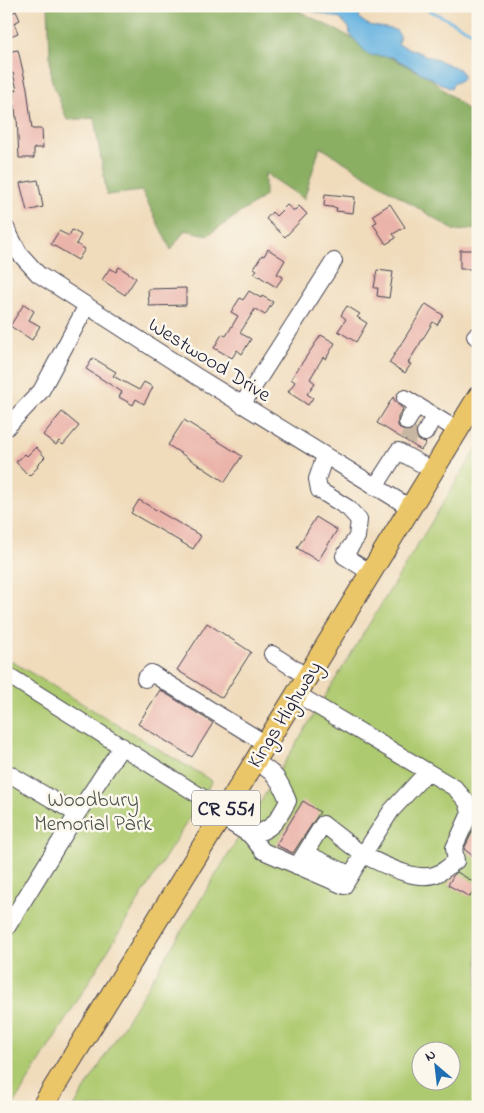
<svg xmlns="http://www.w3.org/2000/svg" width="484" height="1113" font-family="'Indie Flower',sans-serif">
  <rect width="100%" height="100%" fill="#fbf7ec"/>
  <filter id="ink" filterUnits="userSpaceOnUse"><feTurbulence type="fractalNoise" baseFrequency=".02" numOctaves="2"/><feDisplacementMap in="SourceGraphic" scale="10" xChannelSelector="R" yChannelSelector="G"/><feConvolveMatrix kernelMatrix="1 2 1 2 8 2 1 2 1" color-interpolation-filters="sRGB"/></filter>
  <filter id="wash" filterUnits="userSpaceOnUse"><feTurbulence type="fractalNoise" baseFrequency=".0096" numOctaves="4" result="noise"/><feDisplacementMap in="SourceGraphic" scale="20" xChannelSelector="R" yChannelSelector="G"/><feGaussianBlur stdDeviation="1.12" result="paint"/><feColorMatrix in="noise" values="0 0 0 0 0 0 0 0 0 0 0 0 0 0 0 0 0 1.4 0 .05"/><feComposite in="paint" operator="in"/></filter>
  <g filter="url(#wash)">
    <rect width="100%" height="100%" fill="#f0dbbb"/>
    <path fill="#aeca70" stroke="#687656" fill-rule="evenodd" d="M478,446v661h-404zM422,1050h30v30h-30z
      M6,658l206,123 -200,326h-6z"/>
    <path fill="#8aae62" stroke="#56684e" d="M48,6h241l140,71 49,42v110l-23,2 -135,-84 -16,52 -39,-26v23l-57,39 -23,-5 -14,20 -29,-59 -35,4 -13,-77 -27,2 -16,-42z"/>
    <path fill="#68b4e1" stroke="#456b8e" d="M294,6h78l-11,7 -2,4c9,13 25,8 38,14l3,5 -2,8 61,25 4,6v4l-10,5 -2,5 -59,-32 -24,-2 -18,-21 -1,-6 -4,-5 -7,-5z"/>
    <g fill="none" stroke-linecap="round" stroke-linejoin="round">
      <path stroke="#68b4e1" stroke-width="3" d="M421,6l49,25 8,1
        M472,6l6,4"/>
    </g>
    <g id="blocks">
      <path fill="#ebb4aa" d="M6,7l3,7 7,-3 4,9 -6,3 4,10 -12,5z
        M18,50l9,38 5,41h10l1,19h-9v10h-15l-2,-41h-1l-3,-27h4l-4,-17 -5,1 -2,-9v-13z
        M38,180l5,27 -16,4 -7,-28z
        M325,194l30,3 -2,16 -17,-2 1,-3 -13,-2z
        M390,204l15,23 -12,7 3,4 -10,6 -13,-20 4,-2 -4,-7z
        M287,205l7,6 5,-5 8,8 -22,23 -19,-18 6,-7 4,4z
        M72,230l9,5 -5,9 9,5 -7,11 -27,-16 8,-13 10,5z
        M268,249l17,11 -8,14 6,3 -7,10 -22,-14 3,-3 -3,-2 8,-13 2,1z
        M460,250h18v16h-6v3h-12z
        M119,267l17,11 -11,17 -23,-15 8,-12 6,4z
        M377,270l16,2 -4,26 -12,-2 1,-8h-4z
        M186,288v17l-37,1 -1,-17z
        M249,291l12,7 1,-2 11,6 -8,13 -10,-6 -15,24 11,6 -9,15 -5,-4 -5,8 -18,-10 8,-14 4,2 12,-20 -7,-4 9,-14 3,2z
        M24,304l10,7 -5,9 11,6 -8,14 -22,-14z
        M426,304l17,11 -6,10 -4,-3 -25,41 3,1 -6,9 -16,-10z
        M347,306l13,8 -3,3 10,6 -11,19 -18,-11 8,-12 -5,-4z
        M321,335l14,8 -9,16 -3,-2 -13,22 5,4 -8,11 6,4 -5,7 -20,-13 7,-10 -4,-3z
        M93,358l23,14 -3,4 26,14 5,-8 9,5 -9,17 -8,-5 -3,6 -14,-8 3,-5 -36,-23z
        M393,397l3,6 7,6 -5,8v9l4,4 4,2 10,-4 -1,5 1,5 5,4 5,1 -5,7 -44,-27z
        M62,412l17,14 -16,19 -4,-4 -3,4 -13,-10z
        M184,420l58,36 -17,26 -57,-37z
        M36,447l9,10 -8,8 1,2 -9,9 -13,-14 9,-8 2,2z
        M139,500l62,36 -8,13 -62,-36z
        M316,517l21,13 -19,31 -21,-13z
        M207,623l44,29 -29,46 -45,-28z
        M160,690l53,33 -21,34 -54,-33z
        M303,801l17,11 -27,41 -17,-8z
        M478,820v40l-14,-11z
        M457,872l20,12 -7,13 -22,-12 5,-9z"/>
    </g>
  </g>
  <g filter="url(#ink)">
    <use href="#blocks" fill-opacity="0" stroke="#413e4e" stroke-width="1"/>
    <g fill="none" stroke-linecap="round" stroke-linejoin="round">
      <path stroke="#c7b6a1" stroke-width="16" stroke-dasharray="16 8" stroke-linecap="butt" d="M407,441l8,-14"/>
      <g stroke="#413e4e" stroke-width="18">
        <path id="minor" d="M6,228l13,25 19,21 158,102 213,131
          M475,336l3,2
          M405,398l52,32
          M242,405l92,-144
          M407,422l10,-17
          M6,428l35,-37 45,-84
          M425,433l9,-17
          M325,456l-8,23 2,11 29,18 11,12 -2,17 -13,19 27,17
          M375,487l23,-36 34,19
          M272,654l35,23
          M6,674l218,137
          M145,679l6,-6 115,71
          M6,772l71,42
          M221,817l29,18c22,-4 28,-15 38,-34 -8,-21 -13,-29 -33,-39
          M250,835l13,16 81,35 19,-31c20,9 55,29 76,18 6,-3 11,-8 17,-12l-2,-13 16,-35 -3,-11 -12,-14 -158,-94
          M305,853l46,22
          M297,866l26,-42 40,31 28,-44 36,-39
          M6,929l71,-115 45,-68"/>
      </g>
      <g stroke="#413e4e" stroke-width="23">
        <path id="major" d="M42,1107l265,-430 171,-280"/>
      </g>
      <use href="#minor" stroke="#fff" stroke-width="16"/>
      <use href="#major" stroke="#ebc669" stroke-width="21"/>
    </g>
  </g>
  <g text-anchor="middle" stroke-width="5" stroke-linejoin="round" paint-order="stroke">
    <rect fill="#fbf7ec" stroke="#636270" stroke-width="1" x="192" y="790.5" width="68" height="35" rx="4"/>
    <g font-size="20" font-weight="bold" fill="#22223b">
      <text x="226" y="815">CR 551</text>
    </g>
    <g font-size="21" fill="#22223b" stroke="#fbf7ec">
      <text transform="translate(210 359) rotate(32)" y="7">Westwood Drive</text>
      <text transform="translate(284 714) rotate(-58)" y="7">Kings Highway</text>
    </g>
    <g font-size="21" fill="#4c544b" stroke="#fbf7ec">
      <text x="93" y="806">Woodbury<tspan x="93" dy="24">Memorial Park</tspan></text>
    </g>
  </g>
  <rect width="484" height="1113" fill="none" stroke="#fbf7ec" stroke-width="25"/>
  <g transform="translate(436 1066) rotate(332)"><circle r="24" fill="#fbf7ec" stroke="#a4a2a5"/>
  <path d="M0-4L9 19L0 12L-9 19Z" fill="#1f6fb2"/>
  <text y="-8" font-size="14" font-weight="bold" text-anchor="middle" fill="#22223b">N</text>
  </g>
</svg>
